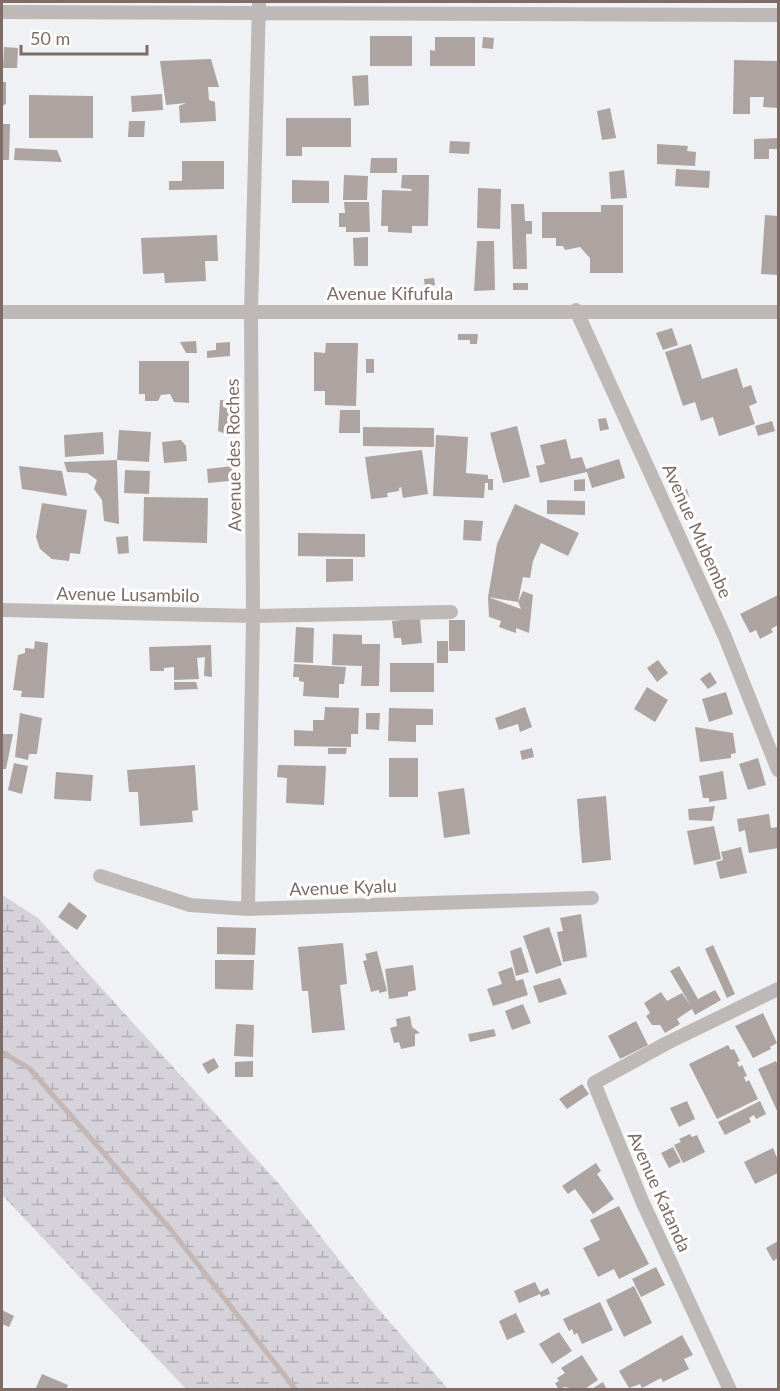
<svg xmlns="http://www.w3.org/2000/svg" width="780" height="1391" font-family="Lato,sans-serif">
  <defs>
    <pattern id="wetland-marsh" width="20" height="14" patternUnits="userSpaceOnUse" patternTransform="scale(1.5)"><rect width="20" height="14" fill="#d6d2da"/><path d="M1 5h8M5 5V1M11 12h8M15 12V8" fill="none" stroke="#b3aeb5"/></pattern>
  </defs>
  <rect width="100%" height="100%" fill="#f0f1f4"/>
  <path fill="url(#wetland-marsh)" d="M2,895l36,23 242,267 95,120 73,84h-262l-184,-194z"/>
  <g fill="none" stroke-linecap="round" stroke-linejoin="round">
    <path stroke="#c3b6b4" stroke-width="5" d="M2,1052l28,17 141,161 125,160"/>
  </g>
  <path fill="#ada3a1" d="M370,36h42v30h-42z
    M435,37h40v29h-45v-16l5,1z
    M483,37l11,1 -1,11 -11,-1z
    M4,47l14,1 -1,20h-14z
    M211,59l8,28h-11l1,13 6,2 1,19 -36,2 -1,-17 7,-3 -20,2 -6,-44z
    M734,60l44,1v47l-15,-1 1,-10h-14v17h-17z
    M368,75l1,30 -15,1 -2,-30z
    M2,82h4v22l-4,2z
    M162,94l1,16 -31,2 -1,-16z
    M29,95l64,1v42h-64z
    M610,108l6,30 -14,2 -5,-29z
    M286,118h65v29h-49v9h-16z
    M129,121h16l-1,16h-16z
    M2,124h8l-1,36h-7z
    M777,138v11h-8v10h-15v-20z
    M450,141l20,1 -1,12 -20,-1z
    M657,144l31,2 -1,5 9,1 -1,14 -38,-2z
    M15,148l42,2 5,12 -48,-2z
    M371,158h26v15h-27z
    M182,161h42v28l-55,1v-9h13z
    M676,169l34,2 -1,17 -34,-2z
    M624,170l3,28 -16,1 -2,-27z
    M344,175l24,1 -1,24h-24z
    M402,175h27l-1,51h-16v7l-24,-1v-6h-7l1,-36 30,1 -1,-2 -10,-1z
    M292,180l37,1v22h-37z
    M478,188l23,1 -1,40 -23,-1z
    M344,202h25l1,30h-24v-5h-7v-14h6z
    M511,204h13l1,17h7v13h-6l1,35h-14z
    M601,205h22v68h-33v-15l-10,-11 -15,3 -2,-4h-7v-8h-14v-26h59z
    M765,215l13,1v59l-17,-1z
    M217,235l1,26h-13l1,20 -41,2 -1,-10 -21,1 -2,-36z
    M368,237v29h-14l-1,-28z
    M477,241h17l1,49 -21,1z
    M434,278l1,7 -10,2 -1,-8z
    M513,283h15v7h-15z
    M672,328l6,17 -15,5 -7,-17z
    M458,334h20l-1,10h-7v-4h-12z
    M196,341l1,12h-11l-6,-11z
    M230,342v14l-23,2v-7l9,-1v-7z
    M326,343h32l-2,63 -31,-1v-14h-11v-39l11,1z
    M691,344l11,35 35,-11 6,20 8,-3 6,18 -8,3 6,18 -36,12 -6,-19 -12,4 -6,-19 -12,4 -18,-54z
    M366,359h8v14h-8z
    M139,361h50v42l-15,-1 -4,-8 -9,1 -3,6h-13v-7h-6z
    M220,400l19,1 -2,29 -6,6 -13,-5z
    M340,410h20v23h-21z
    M606,418l3,11 -9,2 -2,-12z
    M772,421l3,10 -17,5 -3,-10z
    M517,426l13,51 -27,6 -13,-50z
    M363,427l71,1v19l-71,-1z
    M119,430l32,2 -2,30 -32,-2z
    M103,432l1,22 -39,3 -1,-22z
    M436,435l32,2 -2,36 22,2v4h5v11h-5v-7h-3l-1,15 -51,-2z
    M566,439l5,20 11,-2 4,12 33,-10 6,19 -33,10 -5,-16 -47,11 -4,-17 9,-2 -5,-19z
    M181,440l5,6 1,15 -23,2 -2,-21z
    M422,450l6,44 -25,4 -2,-11 -2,1v3l-12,2 1,4 -17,2 -6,-42z
    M117,460l2,64 -15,-3 -2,-21 -8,-11 3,-9 -10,-7 -20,-1 -3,-10z
    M19,466l43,5 5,25 -45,-7z
    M233,466l-4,15 -21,2 -1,-14z
    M125,470l25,1 -1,23 -25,-1z
    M585,479v12h-11v-11z
    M687,489l2,8 -8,3 -3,-7z
    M144,497l64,1 -1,45 -64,-2z
    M547,500l38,1v14l-38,-1z
    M42,503l45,7 -7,44 -10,-1 -1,8 -17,-2 -12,-10 -4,-12z
    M515,504l64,29 -11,23 -27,-13 -8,18 -3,17 -7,-1 -5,25 -30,-5 33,12 -3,-7 5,-11 10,4 -4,38 -13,-5v5l-17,-6 2,-6 -12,-4 -1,-20 9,-53z
    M464,520l19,1 -2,20 -18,-1z
    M298,533l67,1v23l-67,-1z
    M128,536l1,17 -11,1 -2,-17z
    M326,559h27v22l-27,1z
    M778,595v30l-7,4 2,3 -13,7 -4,-9 -6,3 -10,-19z
    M420,618l2,25 -20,2 -1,-7h-7l-2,-17z
    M449,620h16v31h-16z
    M296,627l18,1 -1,35 -19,-1z
    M333,634l29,1v9h18l-1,42h-18l1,-20 -30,-1z
    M35,641l13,2 -4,55 -23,-1 1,-6 -9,-1 5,-35 7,-2v-5l9,1z
    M437,641h11v22h-11z
    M211,645l1,32 -8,-1 1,-19 -8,1 2,21 -25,1v-13l-10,1v3h-14l-1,-24z
    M658,660l10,13 -11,9 -10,-14z
    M390,663h44v29h-44z
    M294,664l52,3 -2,17h-5v14l-36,-2 1,-14 -5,-1v-4h-6z
    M710,672l7,11 -9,6 -8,-10z
    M174,682h22l2,7 -24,1z
    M647,687l21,13 -13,22 -21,-13z
    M726,692l7,22 -24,8 -7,-23z
    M325,707l34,1 -1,26h-7v13l-57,-1v-16l19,1v-11h11z
    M525,707l7,20 -12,5 -2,-8 -19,6 -4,-12z
    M389,708l44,1v16h-17v17l-28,-1z
    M20,713l22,5 -5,36h-8l-1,6 -13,-3z
    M366,713h14l-1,17 -13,-1z
    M695,727l38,6 3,20 -5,1v4l-31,4z
    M2,734h11l-7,35h-4z
    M328,748h19l-1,6h-18z
    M532,748l2,9 -12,3 -2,-9z
    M389,758h29v39h-29z
    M758,758l8,27 -18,5 -9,-26z
    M14,763l14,3 -6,28 -14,-4z
    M195,765l3,45 -6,1 1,11 -53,4 -2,-34h-9l-2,-22z
    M278,765l48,1 -2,39 -38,-2 1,-25 -10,-1z
    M723,771l4,28 -18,3v-4h-6l-4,-22z
    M56,772l37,3 -2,26 -37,-2z
    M464,788l6,46 -26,4 -6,-46z
    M606,796l5,64 -29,3 -5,-64z
    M715,806l-3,15 -23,-1 -1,-11z
    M769,814l2,14 7,-1v21l-29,5 -4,-23 -6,2 -2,-13z
    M714,826l7,33 -27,6 -7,-34z
    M741,847l6,26 -27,6 -4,-17 7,-2 -2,-8z
    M69,902l18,14 -10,14 -19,-13z
    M581,914l6,43 -24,5 -6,-30 6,-1 -3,-13z
    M217,927l39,1 -1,27 -38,-1z
    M549,927l13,38 -26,9 -13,-38z
    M343,943l4,41 -7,1 5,45 -33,3 -4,-42h-6l-4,-44z
    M713,945l22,49 -8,4 -22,-49z
    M521,947l8,25 -13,4 -6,-25z
    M377,951l10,40 -8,2v-3l-8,2 -8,-31 4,-1 -2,-6z
    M215,960h39l-1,30 -38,-1z
    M413,965l3,25 -8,2v4l-19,3 -4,-30z
    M679,966l19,33 17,-9 6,10 -26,15 -3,-6 -15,10 3,5 -15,9 -5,-8h-8l-6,-9 4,-3 -6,-10 17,-11 6,9 15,-8 9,13 -21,-35z
    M512,967l4,14 7,-2 5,16 -35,11 -6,-17 15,-5 -4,-12z
    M560,978l7,16 -28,9 -6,-17z
    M523,1004l8,19 -19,7 -7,-19z
    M763,1013l14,30 -7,4 1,2 -18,9 -18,-32z
    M410,1016l2,11 8,6 -5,1v12l-14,3 -2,-7 -5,1 -4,-15 7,-2 -1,-7z
    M636,1021l12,24 -28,14 -12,-23z
    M236,1024l18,1 -1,32 -19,-1z
    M494,1029l2,7 -26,6 -2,-8z
    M728,1045l3,5 3,-1 6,12 -3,1 2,5 3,-2 5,11 -3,1 2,5 3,-2 9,19 -41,20 -28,-55z
    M214,1058l5,9 -11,7 -6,-10z
    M253,1061v16h-18v-15z
    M776,1061l2,5v47l-20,-44z
    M582,1084l7,10 -22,15 -8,-10z
    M687,1101l8,18 -16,8 -9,-19z
    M760,1101l6,13 -10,5 -2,-4 -5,3 2,4 -26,13 -7,-13z
    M690,1134l2,3 5,-2 8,17 -22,11 -9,-18 7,-3 -2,-3z
    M673,1147l8,15 -12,6 -8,-15z
    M773,1148l5,12v13l-23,11 -11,-22z
    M596,1163l5,8 -4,3 17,25 -21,15 -18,-25 -7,5 -6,-8z
    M619,1206l30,58 -30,15 -5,-10 -16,8 -15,-29 17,-8 -10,-20z
    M778,1241v17l-5,3 -7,-13z
    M656,1267l9,18 -24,12 -9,-18z
    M535,1282l5,10 8,-4 2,6 -9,3 -1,-3 -21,9 -5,-12z
    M634,1286l18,37 -28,14 -18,-37z
    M600,1302l13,28 -31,14 -5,-11 -3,2 -2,-6 -3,2 -6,-12z
    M2,1310l12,6 -5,11 -7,-3z
    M516,1313l9,19 -18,8 -8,-19z
    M559,1332l13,19 -20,13 -13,-20z
    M682,1335l11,20 -9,4 5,10 -26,13 -2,-4 -19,10 -2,-4 -11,4 -10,-17z
    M582,1355l16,25 -15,10 -19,-3 -5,3 -4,-7 4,-2 -2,-3 8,-5 -4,-5z
    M42,1374l26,11 -2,5h-31z
    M603,1382l4,8h-17z"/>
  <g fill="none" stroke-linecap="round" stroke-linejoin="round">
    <path stroke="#beb8b6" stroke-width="14" d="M2,12l776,3
      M576,310l149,327 53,133
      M2,312h776
      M2,610l251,6 198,-4
      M100,876l90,29 58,4 344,-11
      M248,909l5,-293 -2,-303 8,-311
      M730,1390l-88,-189 -48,-118 73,-40 111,-54"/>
  </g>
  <g text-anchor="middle" stroke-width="6" stroke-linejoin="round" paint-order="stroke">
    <g font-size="18" fill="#7e6c66" stroke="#fff">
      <text x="390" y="300">Avenue Kifufula</text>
      <text transform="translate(234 455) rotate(-91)" y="6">Avenue des Roches</text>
      <text transform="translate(697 531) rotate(66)" y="6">Avenue Mubembe</text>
      <text transform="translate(128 595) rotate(1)" y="6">Avenue Lusambilo</text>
      <text transform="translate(343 888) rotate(-2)" y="6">Avenue Kyalu</text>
      <text transform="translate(659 1192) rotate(66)" y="6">Avenue Katanda</text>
    </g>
  </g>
  <rect width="780" height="1391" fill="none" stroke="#7e6c66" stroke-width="6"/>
  <path d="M21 45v9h126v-9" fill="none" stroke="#7e6c66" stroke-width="3"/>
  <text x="30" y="45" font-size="18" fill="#7e6c66" stroke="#ffffff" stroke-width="4.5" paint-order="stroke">50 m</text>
</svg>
